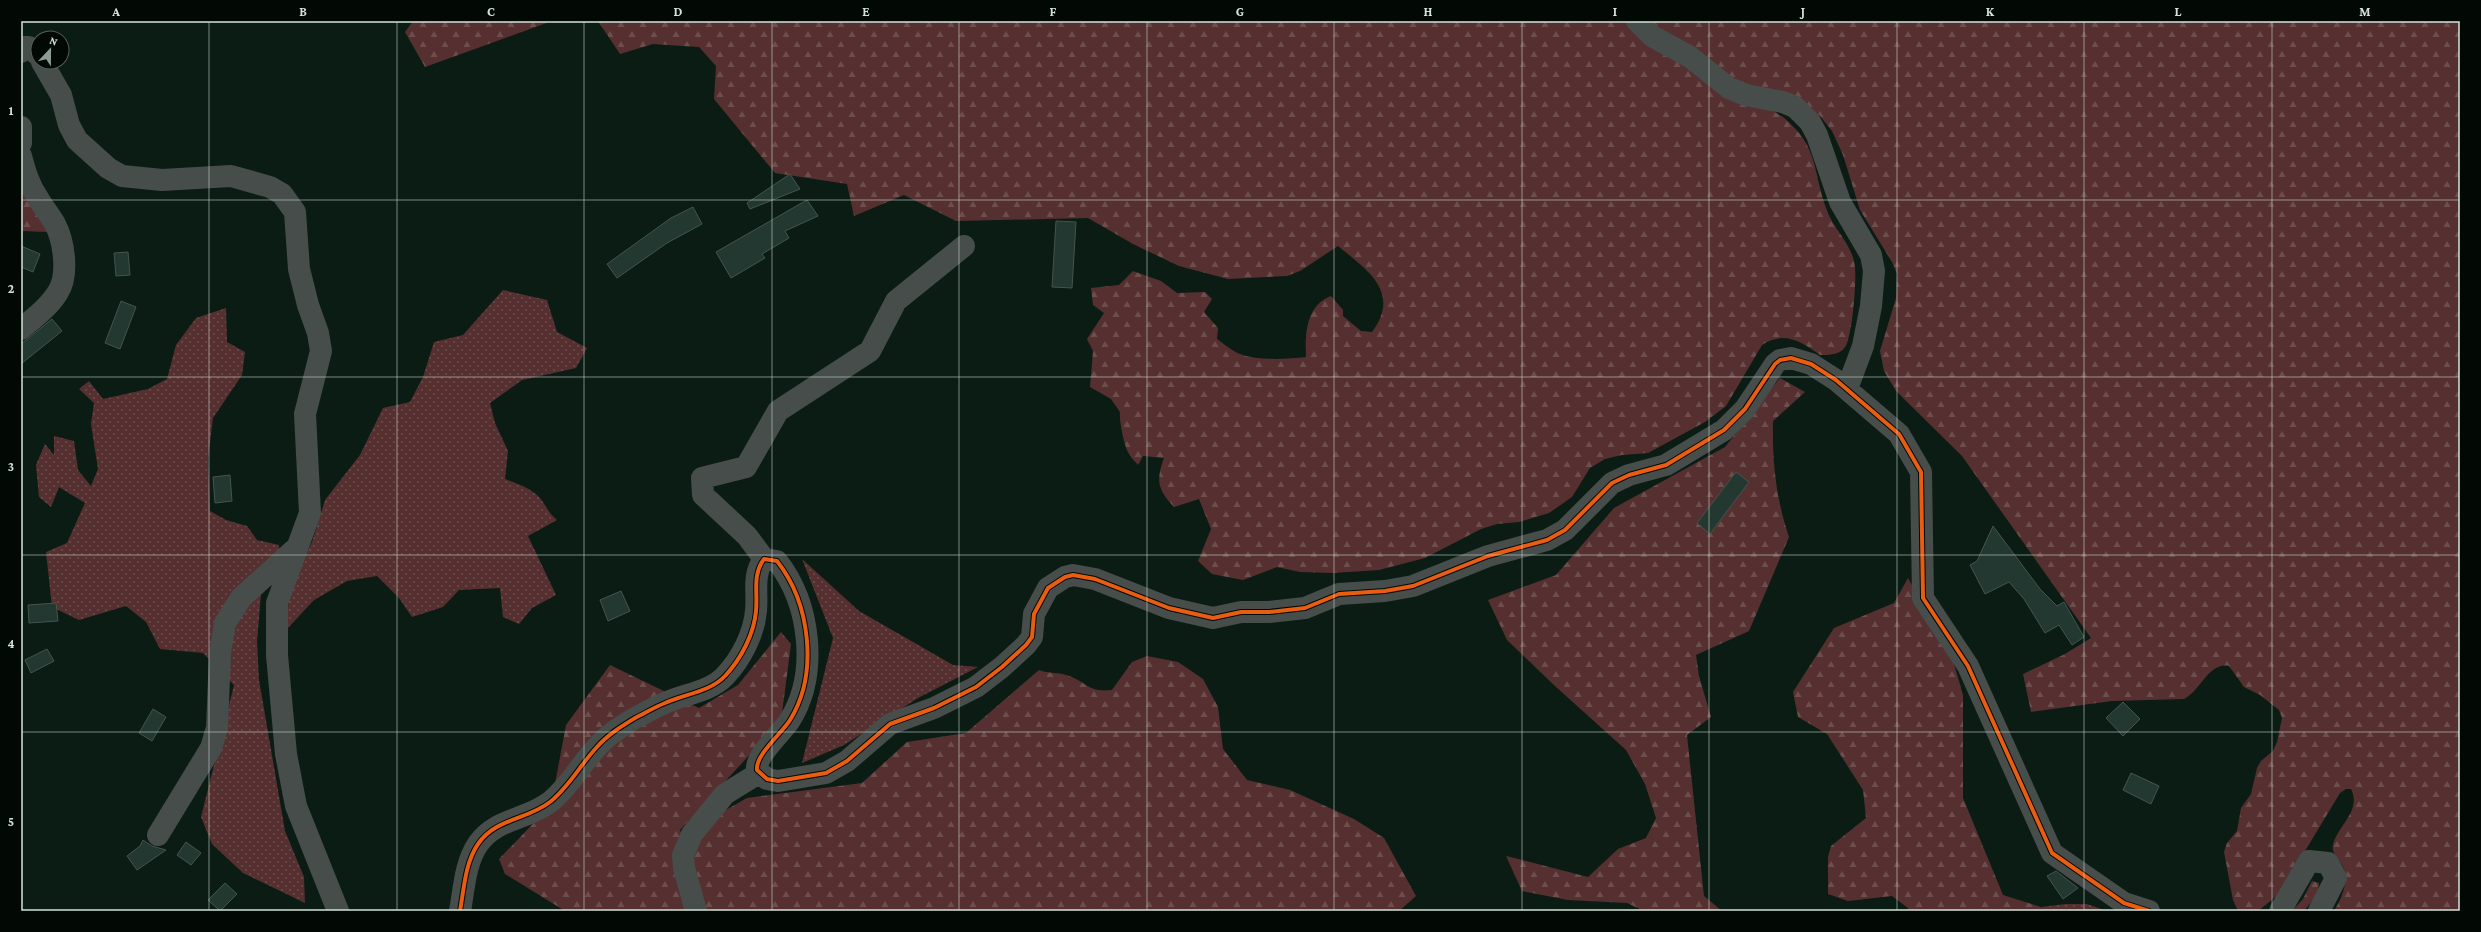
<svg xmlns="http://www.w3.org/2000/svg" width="2481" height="932" font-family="'Crimson Pro',serif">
  <defs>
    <pattern id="green-dots" width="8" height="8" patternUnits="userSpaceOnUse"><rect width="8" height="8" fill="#563030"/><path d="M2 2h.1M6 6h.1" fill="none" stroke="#6d4e4d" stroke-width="1.8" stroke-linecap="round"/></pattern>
    <pattern id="forest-firs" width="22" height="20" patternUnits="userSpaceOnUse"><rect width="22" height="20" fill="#563030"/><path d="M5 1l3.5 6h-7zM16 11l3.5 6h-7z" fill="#6d4e4d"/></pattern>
  </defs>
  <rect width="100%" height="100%" fill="#0b1c15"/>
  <path fill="url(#green-dots)" d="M503,290l44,10 10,32 30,16 -11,20 -54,12 -32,23 5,20 13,28 -3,28c12,5 24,8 34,18 7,8 9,16 18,23l-29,16 28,59 -24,13 -13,16 -16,-7 -3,-29 -41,2 -16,17 -31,10 -13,-19 -22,-22 -30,5 -33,19 -28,30 4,-44 22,-44 13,-42 35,-45 23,-47 27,-6 13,-25 11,-35 29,-7z
    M226,308l1,34 18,10 -3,23 -29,43 -5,41 2,52 16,9 21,6 10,14 22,5 1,21 -19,28 -4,47 2,39 26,151 19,46 1,26 -62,-30 -31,-29 -11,-27 33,-132 -31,-32 -43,-4 -14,-27 -20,-16 -47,14 -27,-13 -6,-55 21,-9 18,-40 -26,-16 -8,20 -12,-10 -3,-32 9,-21 9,11v-19l20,5 4,29 13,16 7,-17 -7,-45 3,-21 -15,-14 10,-8 14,18 45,-10 19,-10 9,-34 20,-27z
    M802,559l57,52 94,54 25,2 -60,31 -74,47 -42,18 31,-125z
    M2066,904h21l20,7h-64l-2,-4z"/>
  <path fill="url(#forest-firs)" d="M413,21h139l-127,46 -20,-35z
    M598,21h1029l156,96c36,30 29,51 43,91 6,19 23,33 28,53 4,12 -2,78 -9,86 -5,8 -16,8 -25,8 -18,-13 -36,-25 -58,-10l-36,61 -21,16 -57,31 -26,2 -17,4 -15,9 -18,29 -23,16 -30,9 -22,2 -16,5 -56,29 -46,12 -46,3 -33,-1 -23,-5 -34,13 -31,-6 -14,-13 13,-32 -12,-30 -25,8c-17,-18 -18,-27 -10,-49l-21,-2 -5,9c-3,-4 -8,-8 -10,-13 -4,-7 -9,-32 -8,-40l-9,-13 -21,-12 3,-36 -6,-12 17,-26 -11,-8 -2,-17 28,-3 14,-14 28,10 16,12 28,-1 7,7 -8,13 14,16 -1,11c7,5 15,12 23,15 19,7 47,5 66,3 -1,-24 0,-51 25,-61l12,14v6l18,15 11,1c30,-40 -6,-63 -34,-86l-38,25 -13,5 -59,3 -49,-13 -46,-22 -45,-26 -132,3 -52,-26 -50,21 -7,-32 -72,-11 -61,-74 2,-33 -17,-19 -46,-3 -33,10z
    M1650,21h810v890h-126c7,-11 16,-31 9,-44 -3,-7 -12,-13 -10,-22 5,-20 29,-34 18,-56h-5l-6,4 -61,101 -21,17h-20l-5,-11 -9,-48 3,-9 10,-12 4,-23 10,-14 6,-26 4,-7 12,-10 4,-9 5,-24 -3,-8 -19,-15 -16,-8 -15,-21c-21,-4 -28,25 -45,33l-72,2 -81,11 -8,-38 42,-20 26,-16 -129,-182 -66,-65 -12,-20 -4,-20 16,-53 1,-24 -5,-12 -32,-52 -17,-55 -11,-24 -12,-15 -21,-16 -49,-14 -17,-7z
    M21,189l29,43 -29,-1z
    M1780,378l25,14 -32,29c-1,40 3,78 16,116l-40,94 -53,24 3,21 12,41 -24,18 17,161 18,15h-78l-17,-8 -59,-3 -46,-9 -16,-35 82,21 30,-28 28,-11 10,-20 -11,-34 -19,-34 -71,-64 -48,-46 -19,-40 68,-25 58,-67 111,-61z
    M1908,578l46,86 9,31v103l40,97 38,12 2,4h-136l1,-3 -16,-12 -44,5 -20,-7v-37l3,-11 35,-28 -3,-28 -36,-56 -29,-17 -5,-25 41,-64 60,-25z
    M781,632l10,12 -10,77 -101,109 8,22 27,-36 32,-18 115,-15 45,-41 59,-9 73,-63c11,4 18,2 27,5 21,6 21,18 46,15l20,-28 15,-6 31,6 25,17 15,28 5,42 24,31 43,10 64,29 30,19 32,58 -17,15h-834l-60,-37 -6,-15 52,-54 15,-80 44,-60 89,43 39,-23z
    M2312,881l7,2 -2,12 -13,16h-12l11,-12z"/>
  <path fill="#223830" stroke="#46544e" d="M790,174l10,15 -50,20 -3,-6z
    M807,200l11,16 -33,15 4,7 -27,16 3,4 -34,20 -15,-26z
    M693,207l9,17 -35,19 -50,35 -10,-14 64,-46z
    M1056,221l20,1 -4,66 -20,-1z
    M21,246l19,8 -7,18 -12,-5z
    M128,252l2,23 -14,1 -2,-23z
    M121,301l15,6 -16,42 -15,-6z
    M52,319l10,12 -41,33v-20z
    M1736,472l13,10 -39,52 -13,-11z
    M230,475l2,26 -17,2 -2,-26z
    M1993,526l47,63 17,17 7,-4 20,35 -12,8 -13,-20 -14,8 -21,-34 -15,-17 -24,12 -15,-29 7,-4z
    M621,591l9,20 -22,10 -8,-21z
    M56,603l2,18 -29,2 -1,-18z
    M47,649l7,12 -23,12 -6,-13z
    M2123,702l17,17 -17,17 -17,-18z
    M153,709l13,8 -14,24 -13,-8z
    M2131,773l28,13 -8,18 -28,-14z
    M143,840l9,6 14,4 -29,20 -10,-14 13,-10z
    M186,842l15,11 -10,12 -14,-10z
    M2056,871l22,17 -15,11 -16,-23z
    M225,883l12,11 -17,17 -12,-11z"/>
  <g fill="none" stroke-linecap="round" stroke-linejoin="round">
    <path stroke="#464d4a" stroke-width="22" d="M1637,21l15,15 38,21 39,31 17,7 37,7 12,5 15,15 7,13 23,67 31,53 3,16 -3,35 -8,40 -16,43
      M21,52l4,-5h4l9,8
      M42,62l19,33 8,30 8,15 31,28 14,8 40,4 69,-4 39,11 12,7 13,18 4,57 9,36 10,28 3,18 -16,63 5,99 -33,90v52l9,99 10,52 42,105
      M21,127v16
      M21,156c4,15 8,29 17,42 5,9 12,17 17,26 9,17 14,51 3,68 -9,15 -24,26 -37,37
      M764,559l-17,-23 -44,-41 -1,-17 44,-11 32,-56 92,-60 26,-50 68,-55
      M158,835l53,-87 6,-20 3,-75 5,-30 16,-25 53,-48
      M460,911c4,-22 5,-48 18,-67 18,-26 49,-24 72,-42 19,-15 30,-37 47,-55 10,-12 25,-21 38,-29 10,-5 20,-11 30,-15 19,-9 45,-11 60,-27 16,-17 29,-42 31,-65 2,-18 -4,-36 8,-52l13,2c33,42 42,112 13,159 -7,12 -35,35 -33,50l10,9 11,2 48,-8 21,-12 43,-37 44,-16 42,-21 26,-20 24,-22 6,-8 2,-23 14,-26 17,-11 8,-2 22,4 74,29 44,10 28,-6h28l36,-4 34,-14 46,-3 28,-5 75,-30 59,-16 18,-10 47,-47 17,-8 37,-10 58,-35 21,-21 30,-45 5,-4 11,-2 20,6 25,16 63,54 22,38 2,126 45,68 84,187 72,50 25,8
      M696,911l-12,-43 -1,-13 9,-21 33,-40 34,-21
      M2280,911l29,-50 19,2 8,15 -17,33"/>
    <g stroke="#020905" stroke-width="6">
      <path id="cycleway" d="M460,911c4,-22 5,-48 18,-67 18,-26 49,-24 72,-42 19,-15 30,-37 47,-55 10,-12 25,-21 38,-29 10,-5 20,-11 30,-15 19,-9 45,-11 60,-27 16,-17 29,-42 31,-65 2,-18 -4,-36 8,-52l13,2c33,42 42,112 13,159 -7,12 -35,35 -33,50l10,9 11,2 48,-8 21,-12 43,-37 44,-16 42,-21 26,-20 24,-22 6,-8 2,-23 14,-26 17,-11 8,-2 22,4 74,29 44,10 28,-6h28l36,-4 34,-14 46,-3 28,-5 75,-30 59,-16 18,-10 47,-47 17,-8 37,-10 58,-35 21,-21 30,-45 5,-4 11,-2 20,6 25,16 63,54 22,38 2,126 45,68 84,187 72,50 25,8"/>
    </g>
    <use href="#cycleway" stroke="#e95d12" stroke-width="4"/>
  </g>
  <path fill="none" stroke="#d3e3da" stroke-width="1" stroke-opacity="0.55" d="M209,21v890M397,21v890M584,21v890M772,21v890M959,21v890M1147,21v890M1334,21v890M1522,21v890M1709,21v890M1897,21v890M2084,21v890M2272,21v890M21,200h2439M21,377h2439M21,555h2439M21,732h2439"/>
  <rect width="2481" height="932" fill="none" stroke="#020905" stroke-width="44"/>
  <g transform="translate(50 50) rotate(22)"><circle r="19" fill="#020905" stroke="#56605a"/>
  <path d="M0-3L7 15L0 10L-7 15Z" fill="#8d9d95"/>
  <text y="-6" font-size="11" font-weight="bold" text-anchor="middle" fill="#d3e3da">N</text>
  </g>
  <rect x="22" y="22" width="2437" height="888" fill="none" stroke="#d3e3da" stroke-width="1.5"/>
  <g font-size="13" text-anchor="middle" font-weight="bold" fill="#d3e3da">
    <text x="116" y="16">A</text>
    <text x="303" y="16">B</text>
    <text x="491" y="16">C</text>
    <text x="678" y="16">D</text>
    <text x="866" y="16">E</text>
    <text x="1053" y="16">F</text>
    <text x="1240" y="16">G</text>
    <text x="1428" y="16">H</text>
    <text x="1615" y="16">I</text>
    <text x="1803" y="16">J</text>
    <text x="1990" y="16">K</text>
    <text x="2178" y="16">L</text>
    <text x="2365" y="16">M</text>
    <text x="11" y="115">1</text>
    <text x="11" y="293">2</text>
    <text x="11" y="471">3</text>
    <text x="11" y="648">4</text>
    <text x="11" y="826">5</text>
  </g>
</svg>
